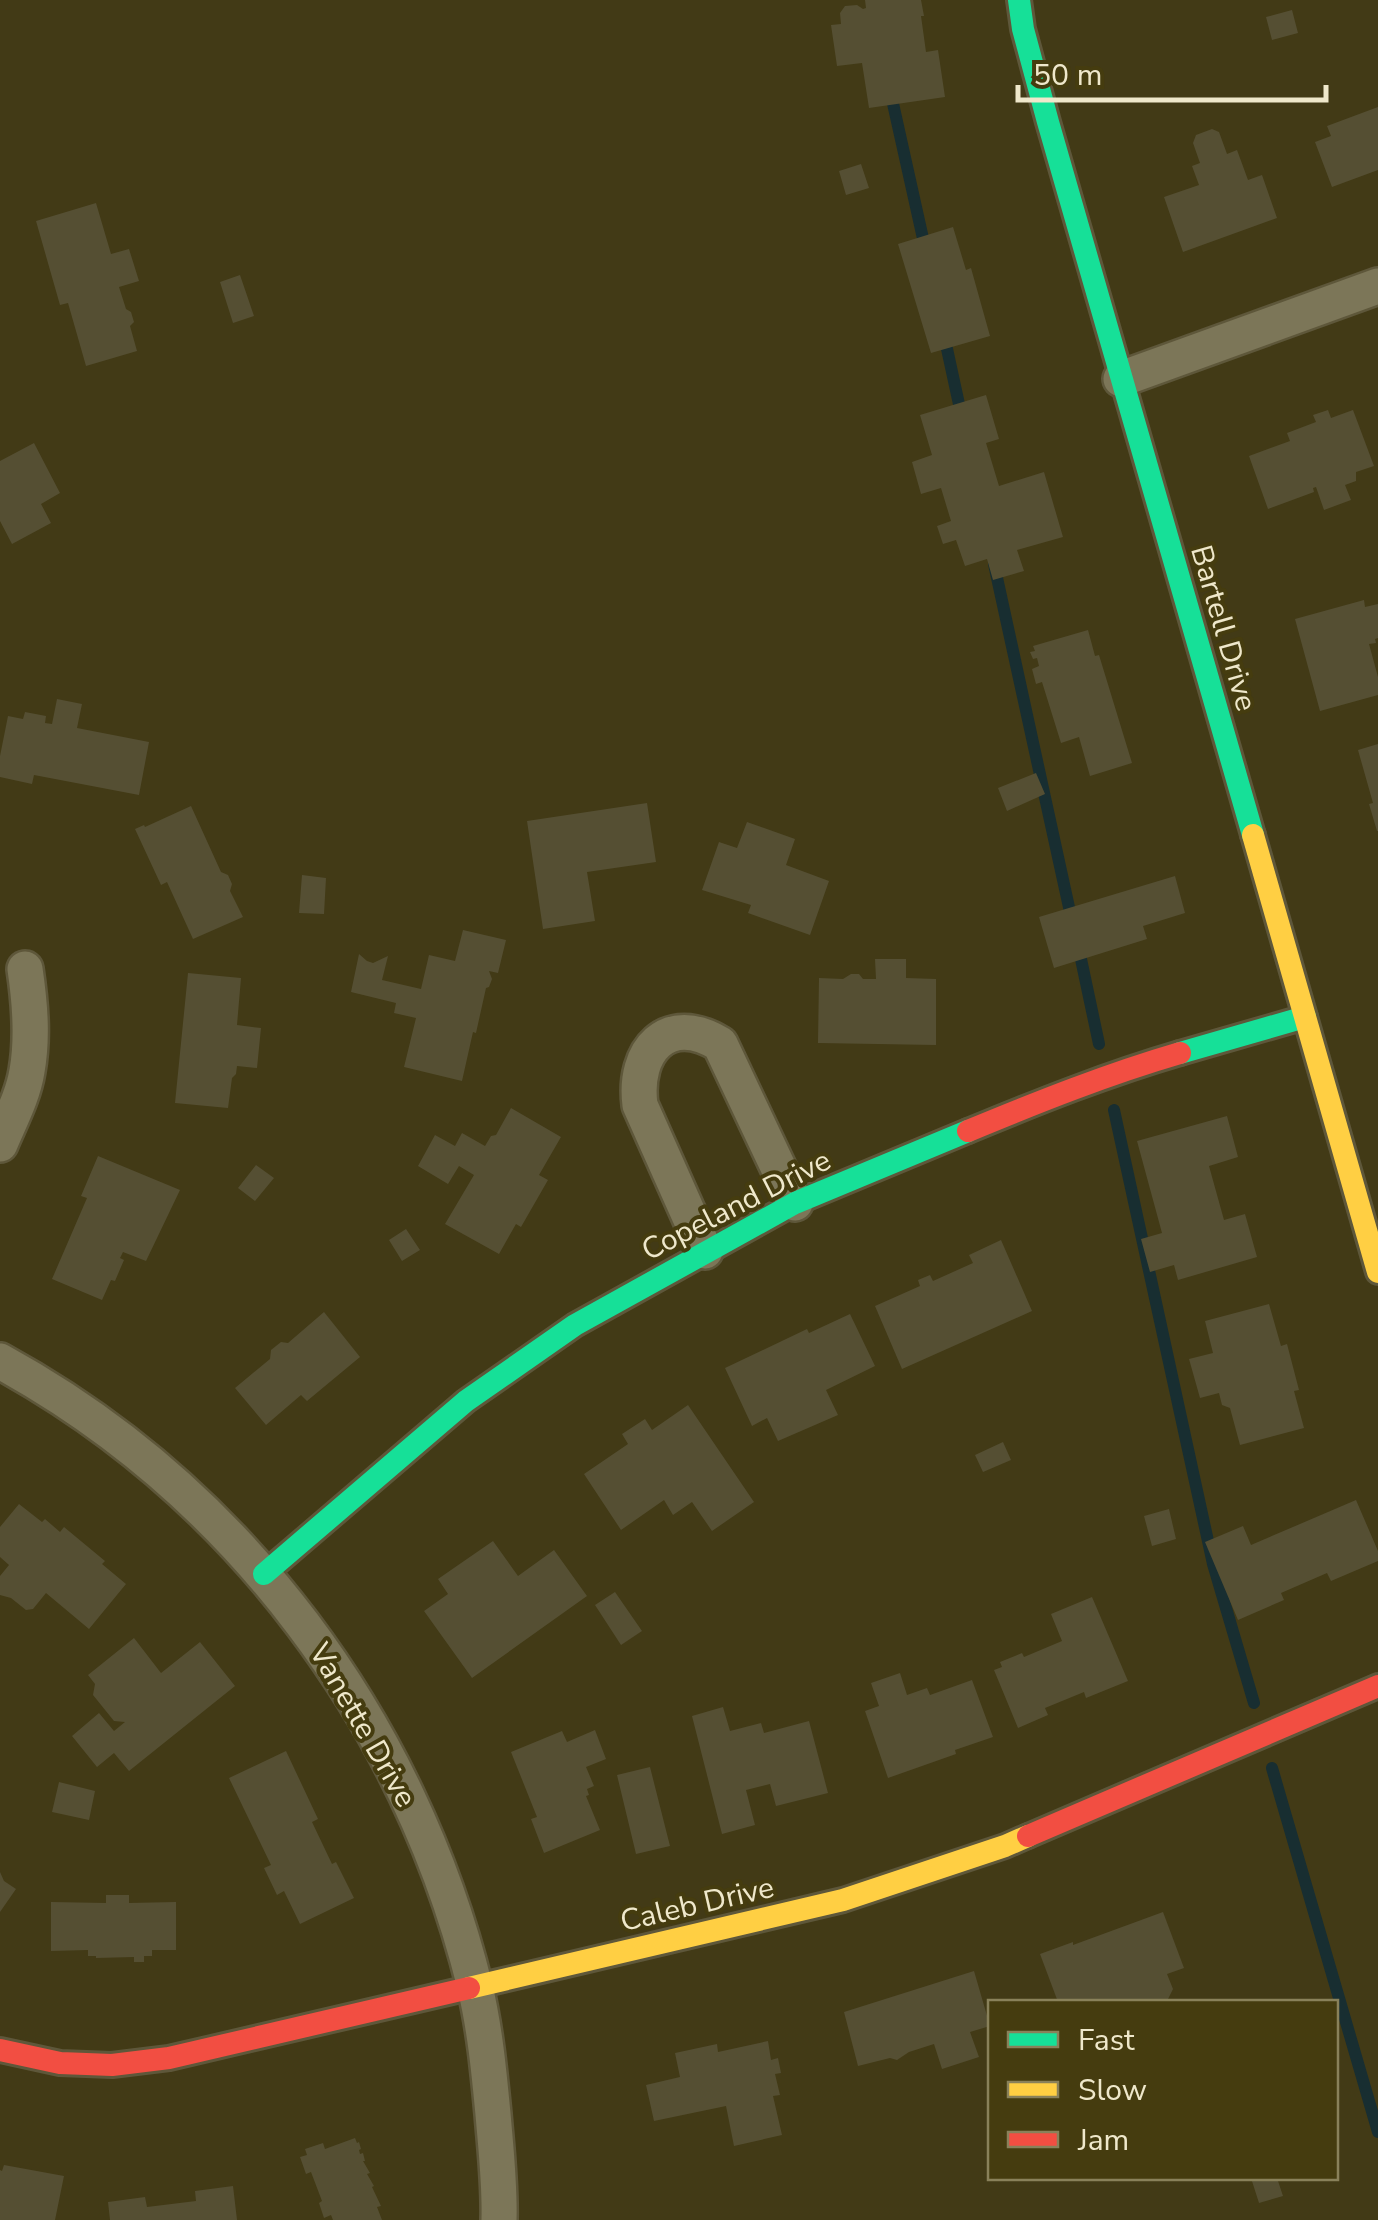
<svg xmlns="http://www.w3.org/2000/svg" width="1378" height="2220" font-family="'Nunito Sans',sans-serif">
  <rect width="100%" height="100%" fill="#423a16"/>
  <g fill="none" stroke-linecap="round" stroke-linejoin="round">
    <path stroke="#182e31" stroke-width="12" d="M890,90l36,162
      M944,335l18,83
      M994,564l78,357
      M1078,945l21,99
      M1114,1110l99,454 41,139
      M1272,1768l106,364"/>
  </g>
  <path fill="#554f33" d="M865,0h56l3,16h-3l5,36 12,-2 7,47 -76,11 -7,-45 -25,3 -6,-41 10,-1 -1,-11 5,-7 12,-1 6,4 3,-1z
    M1292,10l6,23 -26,7 -6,-23z
    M1378,107v63l-46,17 -17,-45 16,-6 -4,-10z
    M1212,129l7,3 8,22 10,-4 11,30 14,-5 15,43 -94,34 -19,-55 35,-12 -7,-19 8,-3 -7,-20 3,-8z
    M861,164l8,24 -23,7 -7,-24z
    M96,203l15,51 18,-5 10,32 -20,6 7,22 5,3 3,10 -4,4 7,25 -51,15 -18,-63 -8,2 -24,-84z
    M953,227l13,43 5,-2 19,68 -59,17 -33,-109z
    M240,275l14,41 -21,7 -13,-41z
    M986,395l13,44 -13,4 13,43 45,-14 19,65 -46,13 7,21 -31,9 -6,-21 -22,7 -9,-26 -13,4 -6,-18 14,-5 -10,-33 -20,6 -9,-32 20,-7 -12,-40z
    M1328,410l3,8 22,-8 21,56 -18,6v9l-11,4 6,15 -27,10 -8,-23 -3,1 1,4 -46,17 -19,-53 41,-15 -3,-8 29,-11 -3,-7z
    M34,443l26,50 -19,11 10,19 -39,21 -12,-23v-60z
    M1364,600l1,7 13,-3v34l-3,1 1,4 -7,1 9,33v18l-58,16 -25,-92z
    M1088,630l7,26 4,-1 33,108 -42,13 -11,-39 -18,6 -19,-61 -6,2 -4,-15 7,-3 -2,-8 -4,1 -3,-7 5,-1 -2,-5z
    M57,699l25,5 -5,24 72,14 -10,53 -105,-20 -2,9 -32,-7v-21l8,-40 15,3 2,-7 21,4 -1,7 7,1z
    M1378,744v87h-1l-8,-27 4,-1 -15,-53z
    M1036,773l9,21 -38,17 -9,-23z
    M647,803l9,59 -69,10 8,49 -52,8 -16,-108z
    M191,806l30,66 7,3 4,9 -2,7 13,26 -50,22 -26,-57 -6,3 -26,-56 9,-4 1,2z
    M747,822l48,17 -9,26 43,16 -19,54 -62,-22 3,-8 -49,-15 17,-48 18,6z
    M302,875l24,3 -2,36 -25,-1z
    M1175,876l10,37 -42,13 4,13 -93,29 -15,-51z
    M463,930l43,10 -8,33 -9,-2 3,8 -3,8 -3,1 -10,45 -3,-1 -11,49 -58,-14 12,-49 -22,-5 2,-10 -45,-11 8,-38 8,7 6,2 15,-7 -6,24 39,9 8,-34 26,6z
    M875,959h31v19l30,1v66l-118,-2 1,-65 24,1 8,-5h8l4,5h13z
    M188,973l53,5 -4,47 24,3 -4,40 -20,-2 -1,8 -4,4 -4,30 -53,-5z
    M511,1108l50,29 -22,38 9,5 -27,47 -5,-3 -17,30 -54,-30 29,-49 -15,-9 -11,18 -30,-18 17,-31 20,11 7,-13 23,13 6,-10 5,-1z
    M1227,1116l11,41 -29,9 15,54 21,-6 12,43 -79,23 -4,-15 -24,7 -9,-33 21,-6 -25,-92z
    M98,1156l82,34 -34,71 -23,-9 -3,6 4,2 -9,21 -4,-1 -9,20 -50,-21 35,-81 -6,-2z
    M256,1165l18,13 -19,23 -17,-13z
    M406,1229l14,21 -18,11 -13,-21z
    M1001,1240l31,71 -130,58 -27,-63 45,-20 -2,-6 12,-5 3,6 40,-18 -4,-8z
    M1269,1304l12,42 6,-2 12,46 -5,1 10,37 -64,17 -10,-37 -8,-3 -3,-12 -19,5 -11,-39 24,-6 -8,-32z
    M324,1312l36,45 -53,44 -6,-6 -35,30 -31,-37 35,-29 1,-9 10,-8 7,1z
    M850,1314l25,52 -49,24 12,25 -60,26 -11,-23 -15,8 -27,-58 82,-39 2,4z
    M688,1405l66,97 -42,29 -20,-29 -19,13 -9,-15 -43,30 -37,-56 44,-30 -6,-10 23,-15 7,11z
    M1003,1442l8,18 -28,12 -8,-17z
    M1356,1500l22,51v10l-47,20 -4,-8 -46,20 3,7 -46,20 -33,-78 38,-16 8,19z
    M19,1504l23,18 3,-3 15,13 4,-5 41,34 -3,3 24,20 -37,45 -43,-36 -13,16 -7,1 -15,-12 -11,-3v-19l9,-11 -9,-8v-30z
    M1169,1509l7,30 -24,7 -8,-30z
    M493,1541l25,35 36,-26 33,46 -115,82 -48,-67 24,-17 -10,-15z
    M615,1592l27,39 -21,14 -26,-40z
    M1092,1597l36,84 -42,17 -2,-6 -39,16 3,7 -30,13 -24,-58 8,-3 -2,-5 22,-9 2,4 38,-16 -11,-27z
    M134,1638l27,35 39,-31 35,44 -106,85 -15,-18 -17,14 -25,-31 27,-23 15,18 11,-9 -11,-1 -21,-26 2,-11 -7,-9z
    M900,1673l7,22 20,-7 3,7 42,-15 21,57 -38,13 1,4 -68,24 -23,-67 14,-5 -8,-23z
    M723,1707l7,24 31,-8 3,10 45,-12 19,72 -52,13 -6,-22 -24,6 9,35 -33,9 -30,-118z
    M595,1730l11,29 -20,8 8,19 -7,3 2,6 -3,1 14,34 -56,23 -13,-34 6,-2 -26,-65 51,-21 5,11z
    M286,1751l32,68 -6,3 20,42 4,-2 18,36 -54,26 -16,-33 -7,4 -13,-27 7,-3 -42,-87z
    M650,1767l20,79 -34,8 -19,-79z
    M59,1782l36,9 -6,29 -37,-8z
    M0,1872l4,9 12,8 -16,23z
    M106,1895h23v8l47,-1v48h-24v6h-8v6h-10v-5l-38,1v-2h-8v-6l-37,1v-49l55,1z
    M1163,1912l21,56 -17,6 6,15 -5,10 -10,3h-100l-18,-48 33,-12v3z
    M974,1971l16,55 -20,6 9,25 -37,12 -8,-25 -25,8 -12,8 -7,-2 -32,8 -14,-54z
    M768,2041l3,19 7,-2 3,15 -6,1 5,21 -7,1 9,39 -48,11 -8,-40 -72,15 -8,-36 34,-8 -5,-24 42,-9 1,8z
    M355,2138l2,5 2,-1 2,7 -2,1 1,4 3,-1 2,8h-2l7,12 -3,1 7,12 -2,1 9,19 -4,1 5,13h-49l-2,-5 -7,3 -5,-15 3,-2 -11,-29 -5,2 -6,-17 7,-2 -2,-6 18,-6 2,6z
    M4,2165l60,11 -9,44h-55v-50l2,1z
    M1251,2178h26l6,18 -24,7z
    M233,2186l4,34h-127l-2,-18 37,-5 2,10 49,-6 -1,-10z"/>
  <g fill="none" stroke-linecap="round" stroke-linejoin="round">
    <g stroke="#5e573a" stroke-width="40">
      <path id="street" d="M1121,379l257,-93
        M0,1144c10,-24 23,-48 27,-73 6,-34 3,-68 -2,-102
        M705,1251l-65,-146c-7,-54 27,-93 80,-61l75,159
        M0,1361c239,131 410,362 475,626 10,42 14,85 18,127 3,36 7,70 6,106"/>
    </g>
    <g stroke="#5e573a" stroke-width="28">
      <path id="fast" d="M1019,0l4,29 25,93 205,713
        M1180,1053l125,-36
        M264,1574l202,-173 109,-76 220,-122 173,-72"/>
    </g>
    <g stroke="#5e573a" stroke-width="28">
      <path id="slow" d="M1253,835l125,437
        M469,1988l374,-88 162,-54 23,-10"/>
    </g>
    <g stroke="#5e573a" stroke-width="28">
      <path id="jam" d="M968,1131c70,-29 140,-57 212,-78
        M1028,1836l350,-150
        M0,2050l60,13 52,2 57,-7 300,-70"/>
    </g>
    <use href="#street" stroke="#7c7658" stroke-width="35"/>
    <use href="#fast" stroke="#16e098" stroke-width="22"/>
    <use href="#slow" stroke="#ffcf43" stroke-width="22"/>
    <use href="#jam" stroke="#f24e42" stroke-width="22"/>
  </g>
  <g text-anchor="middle" stroke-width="8" stroke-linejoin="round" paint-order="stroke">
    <g font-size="30" fill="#efe8cb" stroke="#453c0f">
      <text transform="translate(1224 628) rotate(74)" y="10">Bartell Drive</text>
      <text transform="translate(736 1205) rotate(-27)" y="10">Copeland Drive</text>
      <text transform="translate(363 1725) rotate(60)" y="10">Vanette Drive</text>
      <text transform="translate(697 1904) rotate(-13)" y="10">Caleb Drive</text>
    </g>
  </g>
  <rect x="988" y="2000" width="350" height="180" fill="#453c0f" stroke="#89815a" stroke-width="2.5"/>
  <rect x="1008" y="2032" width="50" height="15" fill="#16e098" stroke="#89815a" stroke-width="2.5"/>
  <text x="1078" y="2050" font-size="30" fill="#efe8cb">Fast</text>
  <rect x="1008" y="2082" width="50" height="15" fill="#ffcf43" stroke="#89815a" stroke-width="2.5"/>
  <text x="1078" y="2100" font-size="30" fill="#efe8cb">Slow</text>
  <rect x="1008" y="2132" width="50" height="15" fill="#f24e42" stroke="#89815a" stroke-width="2.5"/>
  <text x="1078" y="2150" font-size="30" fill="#efe8cb">Jam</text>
  <path d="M1018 85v15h308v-15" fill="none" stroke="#efe8cb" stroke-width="5"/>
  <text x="1033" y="85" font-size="30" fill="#efe8cb" stroke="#453c0f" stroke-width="8" paint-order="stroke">50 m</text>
</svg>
